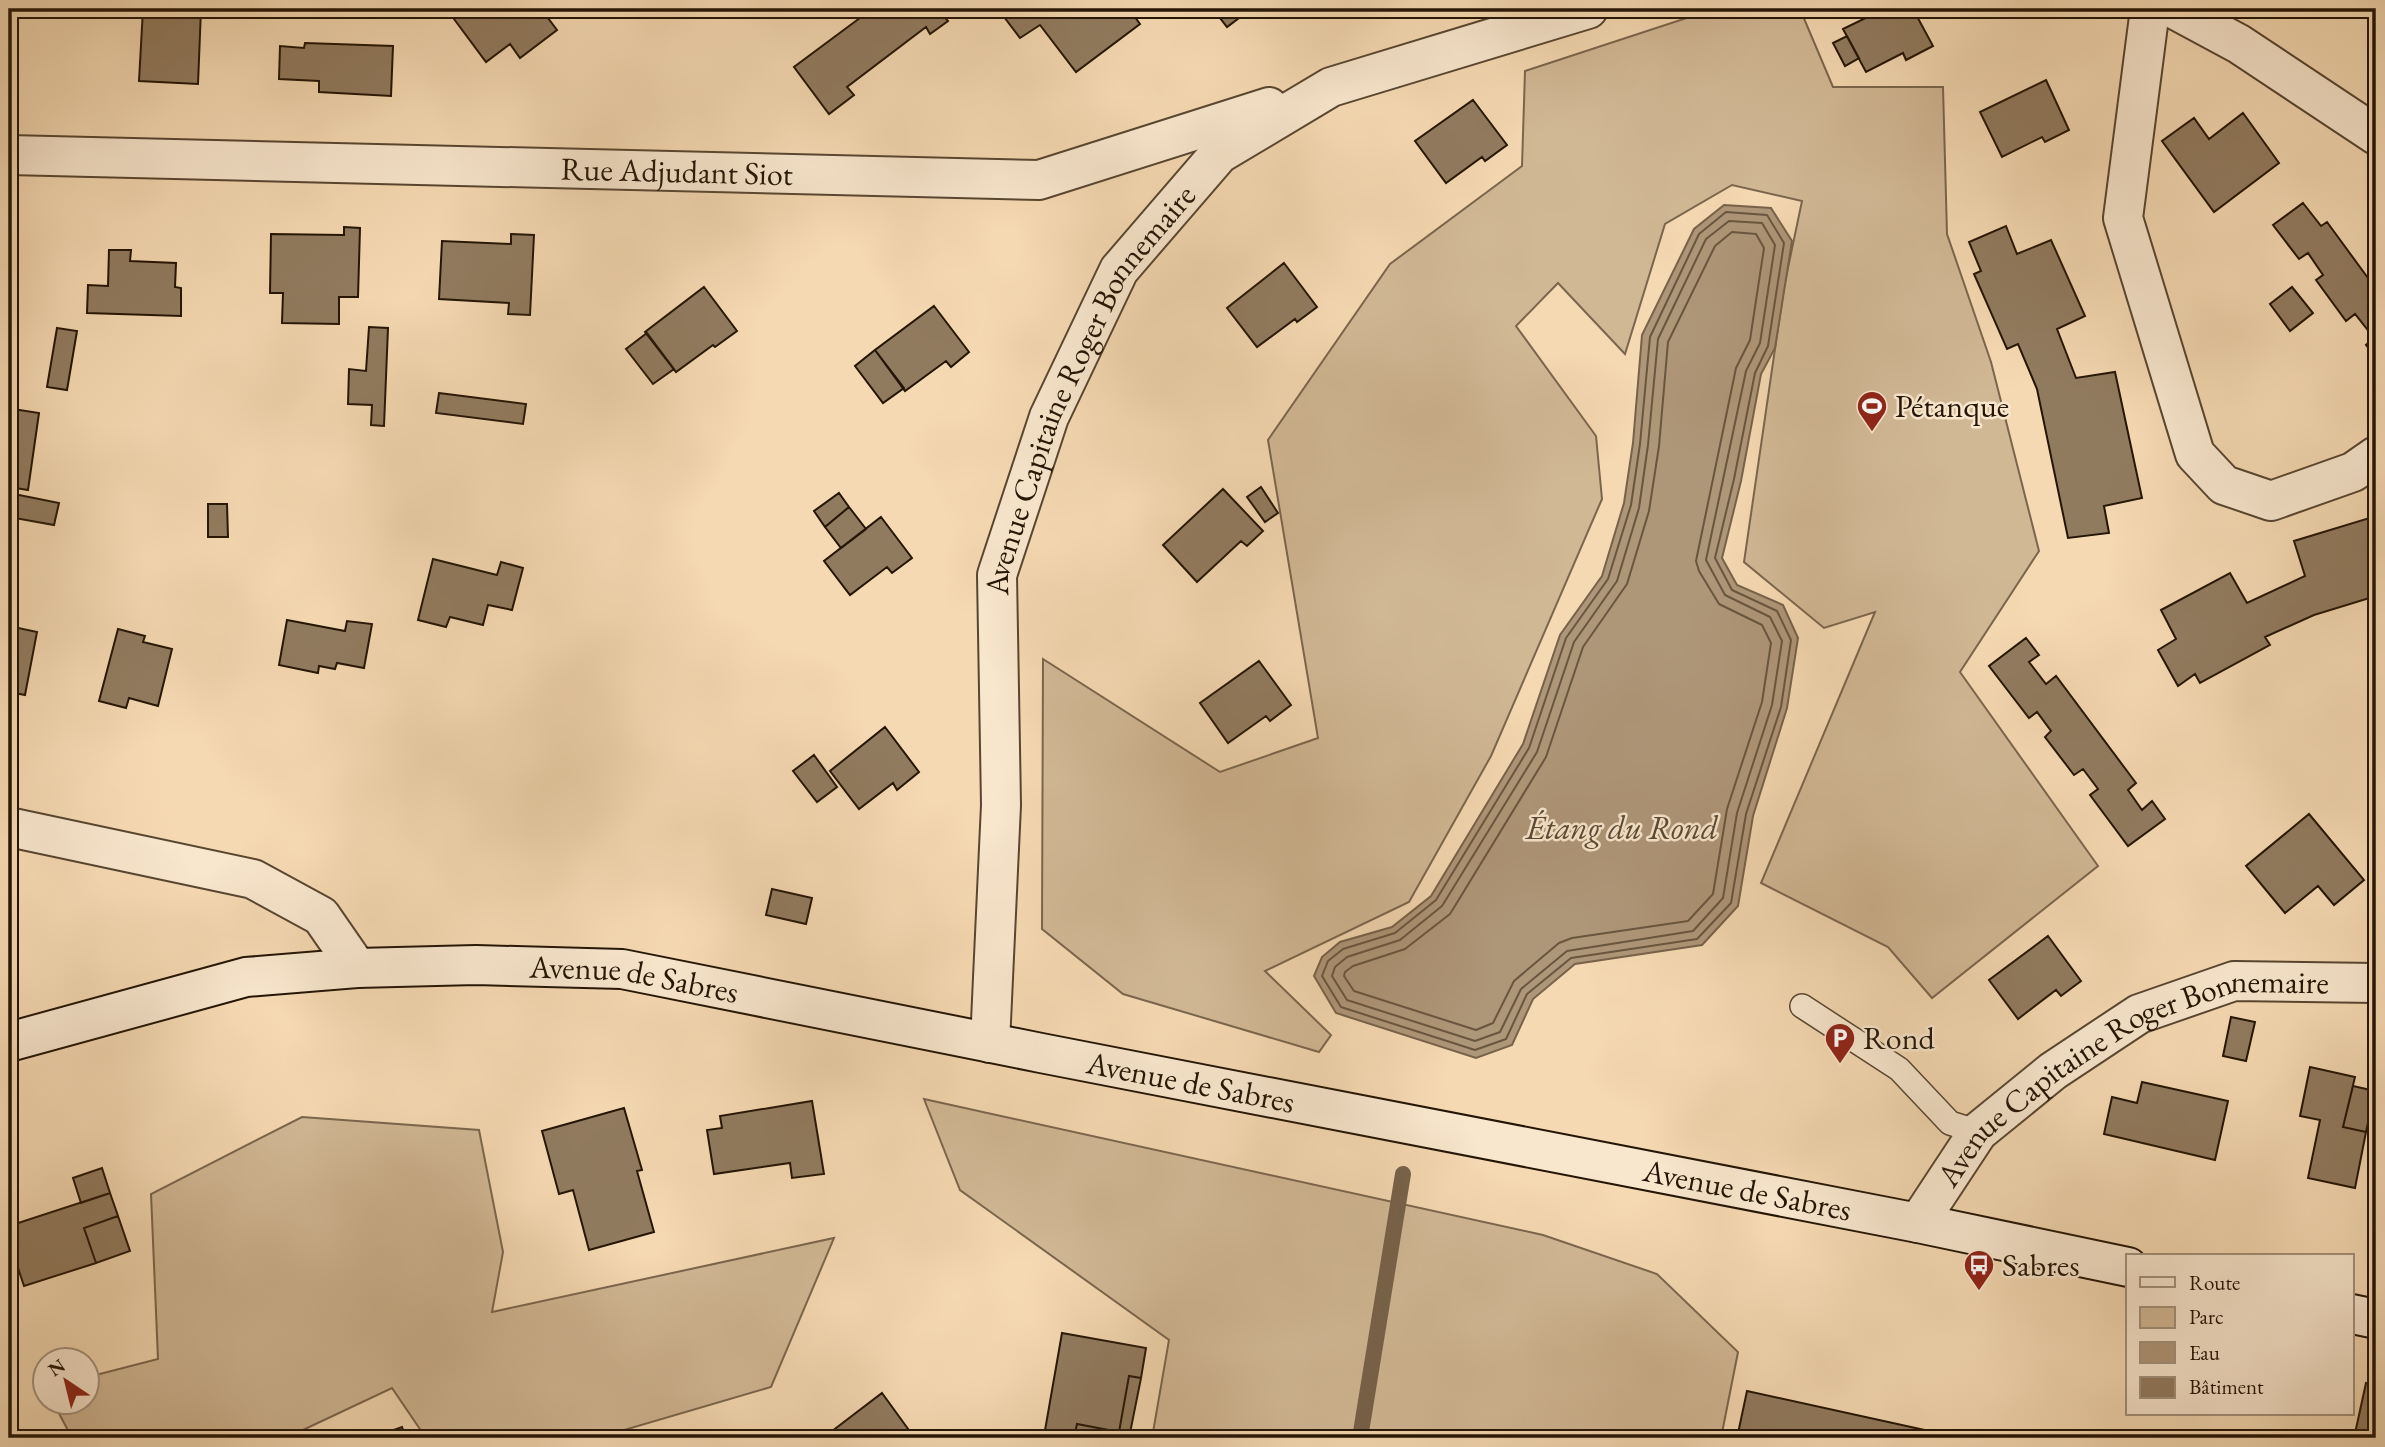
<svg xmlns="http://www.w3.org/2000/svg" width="2385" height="1447" font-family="'EB Garamond',serif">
  <rect width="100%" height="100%" fill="#f5d9b2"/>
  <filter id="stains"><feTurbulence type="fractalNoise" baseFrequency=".00286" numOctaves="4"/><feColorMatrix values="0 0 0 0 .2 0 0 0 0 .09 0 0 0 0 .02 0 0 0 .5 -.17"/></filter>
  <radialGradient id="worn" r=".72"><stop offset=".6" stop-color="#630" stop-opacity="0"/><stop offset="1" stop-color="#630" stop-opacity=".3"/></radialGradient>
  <path fill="#d1b895" stroke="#7a664e" stroke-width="2" d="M1714,9h86l33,78h110l4,147 44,128 48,189 -79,121 138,194 -166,132 -44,-51 -127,-64 114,-271 -51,16 -80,-66 40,-275 18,-86 -70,-16 -67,39 -40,130 -67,-71 -42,43 80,110 6,63 -111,257 -82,146 -144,69 66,64 -12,17 -196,-58 -81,-65 1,-270 177,113 98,-34 -50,-298 122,-176 132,-98 3,-95z
    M924,1099l619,136 114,39 81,78 -17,86h-569l17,-98 -209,-150z
    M302,1117l177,13 24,122 -11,60 342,-74 -63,149 -174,51h-171l-34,-50 -106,50h-214l-19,-36h35v-25l70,-18 -7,-165z"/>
  <path fill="#ae9678" stroke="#77624a" stroke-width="2" d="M1724,205l47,3 21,33 -17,107 -14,26 -20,107 -19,77 15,27 46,20 15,33 -11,70 -34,108 -15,90 -36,39 -127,19 -42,35 -21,46 -36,13 -140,-45 -22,-37 8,-19 18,-15 52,-15 39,-31 92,-152 37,-109 42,-59 22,-73 9,-60 9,-108 52,-106z"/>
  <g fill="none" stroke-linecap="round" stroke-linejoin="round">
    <path stroke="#69563f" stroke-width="2" d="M1726,212l41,3 17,28 -16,103 -13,27 -21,106 -19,79 17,32 45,21 14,29 -10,67 -35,107 -15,89 -34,36 -126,19 -44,36 -21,45 -31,11 -134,-43 -19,-31 6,-15 15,-12 52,-16 41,-33 93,-152 37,-110 42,-59 23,-74 9,-61 10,-107 49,-103z
      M1729,221l33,2 13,22 -15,98 -14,28 -40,189 19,35 45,22 12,24 -10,64 -35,108 -14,85 -30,33 -126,20 -46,38 -21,43 -25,9 -128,-41 -15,-24 3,-9 12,-10 53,-17 42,-34 95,-154 37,-110 43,-61 22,-73 9,-63 10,-106 48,-100z
      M1732,232l24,2 8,14 -14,92 -14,28 -40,193 3,10 20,33 43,21 9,18 -9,59 -35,107 -14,85 -25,27 -116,17 -13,5 -45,38 -21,42 -17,7 -122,-39 -10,-15 1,-4 8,-6 52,-17 45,-35 96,-157 37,-110 44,-63 22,-73 10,-65 9,-104 47,-96z"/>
    <path stroke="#77624a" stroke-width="16" d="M1360,1438l43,-264"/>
  </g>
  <path fill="#917b5f" stroke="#241506" stroke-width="2" d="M143,9h58l-3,75 -59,-3z
    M467,9h77l-2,1 15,20 -37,28 -10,-14 -24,18 -32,-43z
    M872,9h66l10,12 -18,13 -4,-7 -79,60 7,8 -25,19 -35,-47z
    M998,9h131l11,15 -64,48 -36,-47 -20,13z
    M1213,9h38l-24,18z
    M1884,9h29l20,37 -27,14 -3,-7 -37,19 -23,-43z
    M1847,36l12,22 -14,8 -12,-23z
    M305,43l88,3 -2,50 -72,-4v-11l-40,-2 1,-33 24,2z
    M2046,80l23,50 -24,12 -3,-5 -40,20 -22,-45z
    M1473,100l34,45 -22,16 -3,-4 -36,26 -31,-42z
    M2243,113l36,50 -65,49 -52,-71 32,-23 15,21z
    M2303,203l18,23 6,-4 49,67v69l-10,-13 8,-7 -19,-24 -9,7 -30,-41 7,-5 -15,-22 -9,6 -26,-34z
    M2006,226l11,28 34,-14 34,76 -28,13 19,49 39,-6 27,126 -38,8 5,27 -41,5 -31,-149 -19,-45 -11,5 -33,-75 7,-3 -12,-29z
    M344,227l16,1 -2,69h-19v27l-57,-1 1,-30h-13l1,-59 73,1z
    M511,234l23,1 -4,80 -22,-1 1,-11 -70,-4 3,-58 69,3z
    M109,250h22l-1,11 46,2 -1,24 6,1v28l-94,-3 1,-28 20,1z
    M9,260h5l-3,55h-2z
    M1284,263l33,44 -20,15 -2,-3 -38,28 -30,-39z
    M704,287l33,44 -22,16 -2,-2 -37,27 -31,-40z
    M2292,287l21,26 -23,18 -20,-27z
    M934,306l35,46 -18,15 -5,-6 -41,30 -30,-41z
    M9,315h2l-1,27h-1z
    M369,327l19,1 -4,98 -13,-1 1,-20 -24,-1 1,-35 17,2z
    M57,328l20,3 -10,59 -20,-3z
    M647,333l27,36 -21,15 -27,-35z
    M875,350l29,38 -21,15 -28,-37z
    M439,393l87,11 -3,20 -87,-11z
    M13,409l26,4 -11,77 -19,-3v-49z
    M1261,487l17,26 -13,9 -18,-25z
    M1223,489l40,42 -16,15 -6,-5 -44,41 -34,-37z
    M9,493l50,10 -5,22 -45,-8z
    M839,493l10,14 -24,20 -11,-16z
    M208,504h19l1,33h-20z
    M849,507l17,22 -25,19 -16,-21z
    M2376,516v80l-62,19 -49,22 5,8 -70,38 -5,-9 -17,12 -20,-36 18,-11 -15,-29 69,-37 17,30 58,-27 -11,-35z
    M881,517l31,41 -20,15 -5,-6 -37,28 -26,-34z
    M433,559l64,16 4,-13 22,6 -11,42 -24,-5 -5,20 -33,-8 -4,10 -28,-7z
    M287,620l58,11 2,-10 25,3 -8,44 -27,-5 -2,6 -16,-3 -1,7 -39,-8z
    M9,626l28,6 -12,63 -16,-3z
    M118,629l27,7 -2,6 29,7 -14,57 -29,-8 -3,10 -27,-7z
    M2026,638l13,17 -10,7 17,22 10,-8 80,107 -8,7 14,20 10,-9 13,18 -37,27 -38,-51 8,-6 -15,-20 -9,6 -29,-38 6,-6 -14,-19 -8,6 -40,-52z
    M1259,661l32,44 -21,16 -4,-5 -38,27 -28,-40z
    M885,727l34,45 -22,18 -4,-7 -34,26 -29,-38z
    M814,755l23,32 -20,15 -24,-31z
    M2309,814l55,66 -30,25 -16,-19 -33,27 -39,-47z
    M772,889l40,9 -6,26 -40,-9z
    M2048,936l33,45 -20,15 -5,-6 -38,29 -29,-39z
    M2231,1017l24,5 -9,39 -23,-5z
    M2310,1067l45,10 -12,50 23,5 -11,56 -47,-10 12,-58 -20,-4z
    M2142,1082l86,19 -13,59 -111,-26 8,-37 25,6z
    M2353,1086l22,5 -9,41 -23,-5z
    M812,1101l12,73 -32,4 -2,-15 -76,11 -7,-44 15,-2 -2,-12z
    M624,1108l18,62 -5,1 17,61 -65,18 -16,-60 -14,4 -17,-63z
    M102,1168l8,25 -29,10 -8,-25z
    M110,1193l8,23 -34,12 12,35 -72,23 -15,-45v-15z
    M118,1216l12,35 -34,12 -12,-35z
    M1062,1333l84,15 -5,30 -12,-2 -10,56 -42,-8 -3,14 -30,-2z
    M1129,1376l12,2 -12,60h-55l3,-14 42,8z
    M2366,1383l10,2v53h-22z
    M1747,1391l214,47h-224z
    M882,1393l29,40 -7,5h-81z
    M402,1427l4,11h-35z"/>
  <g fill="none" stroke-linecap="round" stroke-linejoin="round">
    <g stroke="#584631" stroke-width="26">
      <path id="lane" d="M1802,1006l97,63 51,54 28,9"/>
    </g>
    <g stroke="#584631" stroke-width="42">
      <g id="street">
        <path d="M2150,9l-27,209 72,236 29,31 47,16 82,-29 23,-16"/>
        <path d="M2174,9l65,35 137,91"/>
        <path id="s1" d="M9,155l1030,25 230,-73"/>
        <path d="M9,827l244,52 68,37 36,52"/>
        <path id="s2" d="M990,1043l11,-238 -4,-230 52,-158 70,-147 100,-116 112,-67 257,-78"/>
        <path id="s3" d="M1918,1223l60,-91 75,-61 86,-57 95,-33 142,2"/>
      </g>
    </g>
    <g stroke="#241506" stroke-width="42">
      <g id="secondary">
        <path id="s4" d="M9,1042l237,-65 111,-9 119,-3 146,4 419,84 877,170 210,44"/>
        <path d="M2352,1314l24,5"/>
      </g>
    </g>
    <use href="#lane" stroke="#f8e6cd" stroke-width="23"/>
    <use href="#street" stroke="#f8e6cd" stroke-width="38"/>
    <use href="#secondary" stroke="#f8e6cd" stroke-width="38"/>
  </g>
  <defs>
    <g id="stadium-pin" transform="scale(1.575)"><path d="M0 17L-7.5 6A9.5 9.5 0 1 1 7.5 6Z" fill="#8f2418" stroke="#f8e6cd"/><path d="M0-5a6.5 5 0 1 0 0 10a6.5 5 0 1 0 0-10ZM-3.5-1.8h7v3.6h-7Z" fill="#fff"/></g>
    <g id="parking-pin" transform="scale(1.575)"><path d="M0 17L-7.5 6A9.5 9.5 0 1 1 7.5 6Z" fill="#8f2418" stroke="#f8e6cd"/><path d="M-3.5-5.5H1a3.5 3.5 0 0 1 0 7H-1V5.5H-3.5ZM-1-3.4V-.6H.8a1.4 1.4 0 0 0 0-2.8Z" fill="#fff"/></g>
    <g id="bus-pin" transform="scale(1.575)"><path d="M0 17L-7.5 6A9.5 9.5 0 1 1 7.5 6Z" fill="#8f2418" stroke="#f8e6cd"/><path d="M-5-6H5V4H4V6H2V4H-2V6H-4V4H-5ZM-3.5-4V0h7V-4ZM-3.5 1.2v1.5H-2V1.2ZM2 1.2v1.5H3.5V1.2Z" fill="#fff"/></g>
  </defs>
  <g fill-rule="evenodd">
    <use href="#stadium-pin" x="1872" y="406"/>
    <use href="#parking-pin" x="1840" y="1038"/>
    <use href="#bus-pin" x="1979" y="1265"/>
  </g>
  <g text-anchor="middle" stroke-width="5" stroke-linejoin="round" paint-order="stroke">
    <g font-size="32" fill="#241506" stroke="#f8e6cd">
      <text dy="11" stroke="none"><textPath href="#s1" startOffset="668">Rue Adjudant Siot</textPath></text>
      <text dy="11" stroke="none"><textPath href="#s2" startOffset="676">Avenue Capitaine Roger Bonnemaire</textPath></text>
      <text dy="11" stroke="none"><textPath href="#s4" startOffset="635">Avenue de Sabres</textPath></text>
      <text dy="11" stroke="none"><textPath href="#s4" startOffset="1202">Avenue de Sabres</textPath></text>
      <text dy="11" stroke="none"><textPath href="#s3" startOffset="276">Avenue Capitaine Roger Bonnemaire</textPath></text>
      <text dy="11" stroke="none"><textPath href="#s4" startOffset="1769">Avenue de Sabres</textPath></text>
    </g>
    <g font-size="32" fill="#241506" stroke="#f8e6cd" text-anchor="start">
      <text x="1895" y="417">Pétanque</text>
      <text x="1863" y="1049">Rond</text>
      <text x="2002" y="1276">Sabres</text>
    </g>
    <g font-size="33" font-style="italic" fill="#5b4934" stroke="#f8e6cd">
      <text x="1622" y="839">Étang du Rond</text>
    </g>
  </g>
  <rect width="2385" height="1447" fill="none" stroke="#f5d9b2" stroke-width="35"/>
  <rect x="10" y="10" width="2364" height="1426" fill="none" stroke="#241506" stroke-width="3.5"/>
  <rect x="18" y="18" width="2350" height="1412" fill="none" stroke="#241506" stroke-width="2"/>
  <rect x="2126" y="1254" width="228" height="161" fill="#f8e6cd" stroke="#a3927d" stroke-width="2"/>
  <rect x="2140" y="1277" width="35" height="10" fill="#f8e6cd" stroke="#a3927d" stroke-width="2"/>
  <text x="2189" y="1290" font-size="21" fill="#241506">Route</text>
  <rect x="2140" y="1307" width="35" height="21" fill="#d1b895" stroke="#a3927d" stroke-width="2"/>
  <text x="2189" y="1324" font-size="21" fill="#241506">Parc</text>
  <rect x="2140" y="1342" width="35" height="21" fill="#ae9678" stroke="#a3927d" stroke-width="2"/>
  <text x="2189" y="1360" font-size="21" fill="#241506">Eau</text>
  <rect x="2140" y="1377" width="35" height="21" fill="#917b5f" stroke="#a3927d" stroke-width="2"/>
  <text x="2189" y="1394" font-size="21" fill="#241506">Bâtiment</text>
  <g transform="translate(66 1381) rotate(325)"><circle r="33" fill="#f8e6cd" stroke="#a3927d" stroke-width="2"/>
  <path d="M0-5L12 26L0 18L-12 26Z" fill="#8f2418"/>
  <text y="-10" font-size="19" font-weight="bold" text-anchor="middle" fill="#241506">N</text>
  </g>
  <rect width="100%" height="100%" filter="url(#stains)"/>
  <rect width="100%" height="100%" fill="url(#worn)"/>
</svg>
